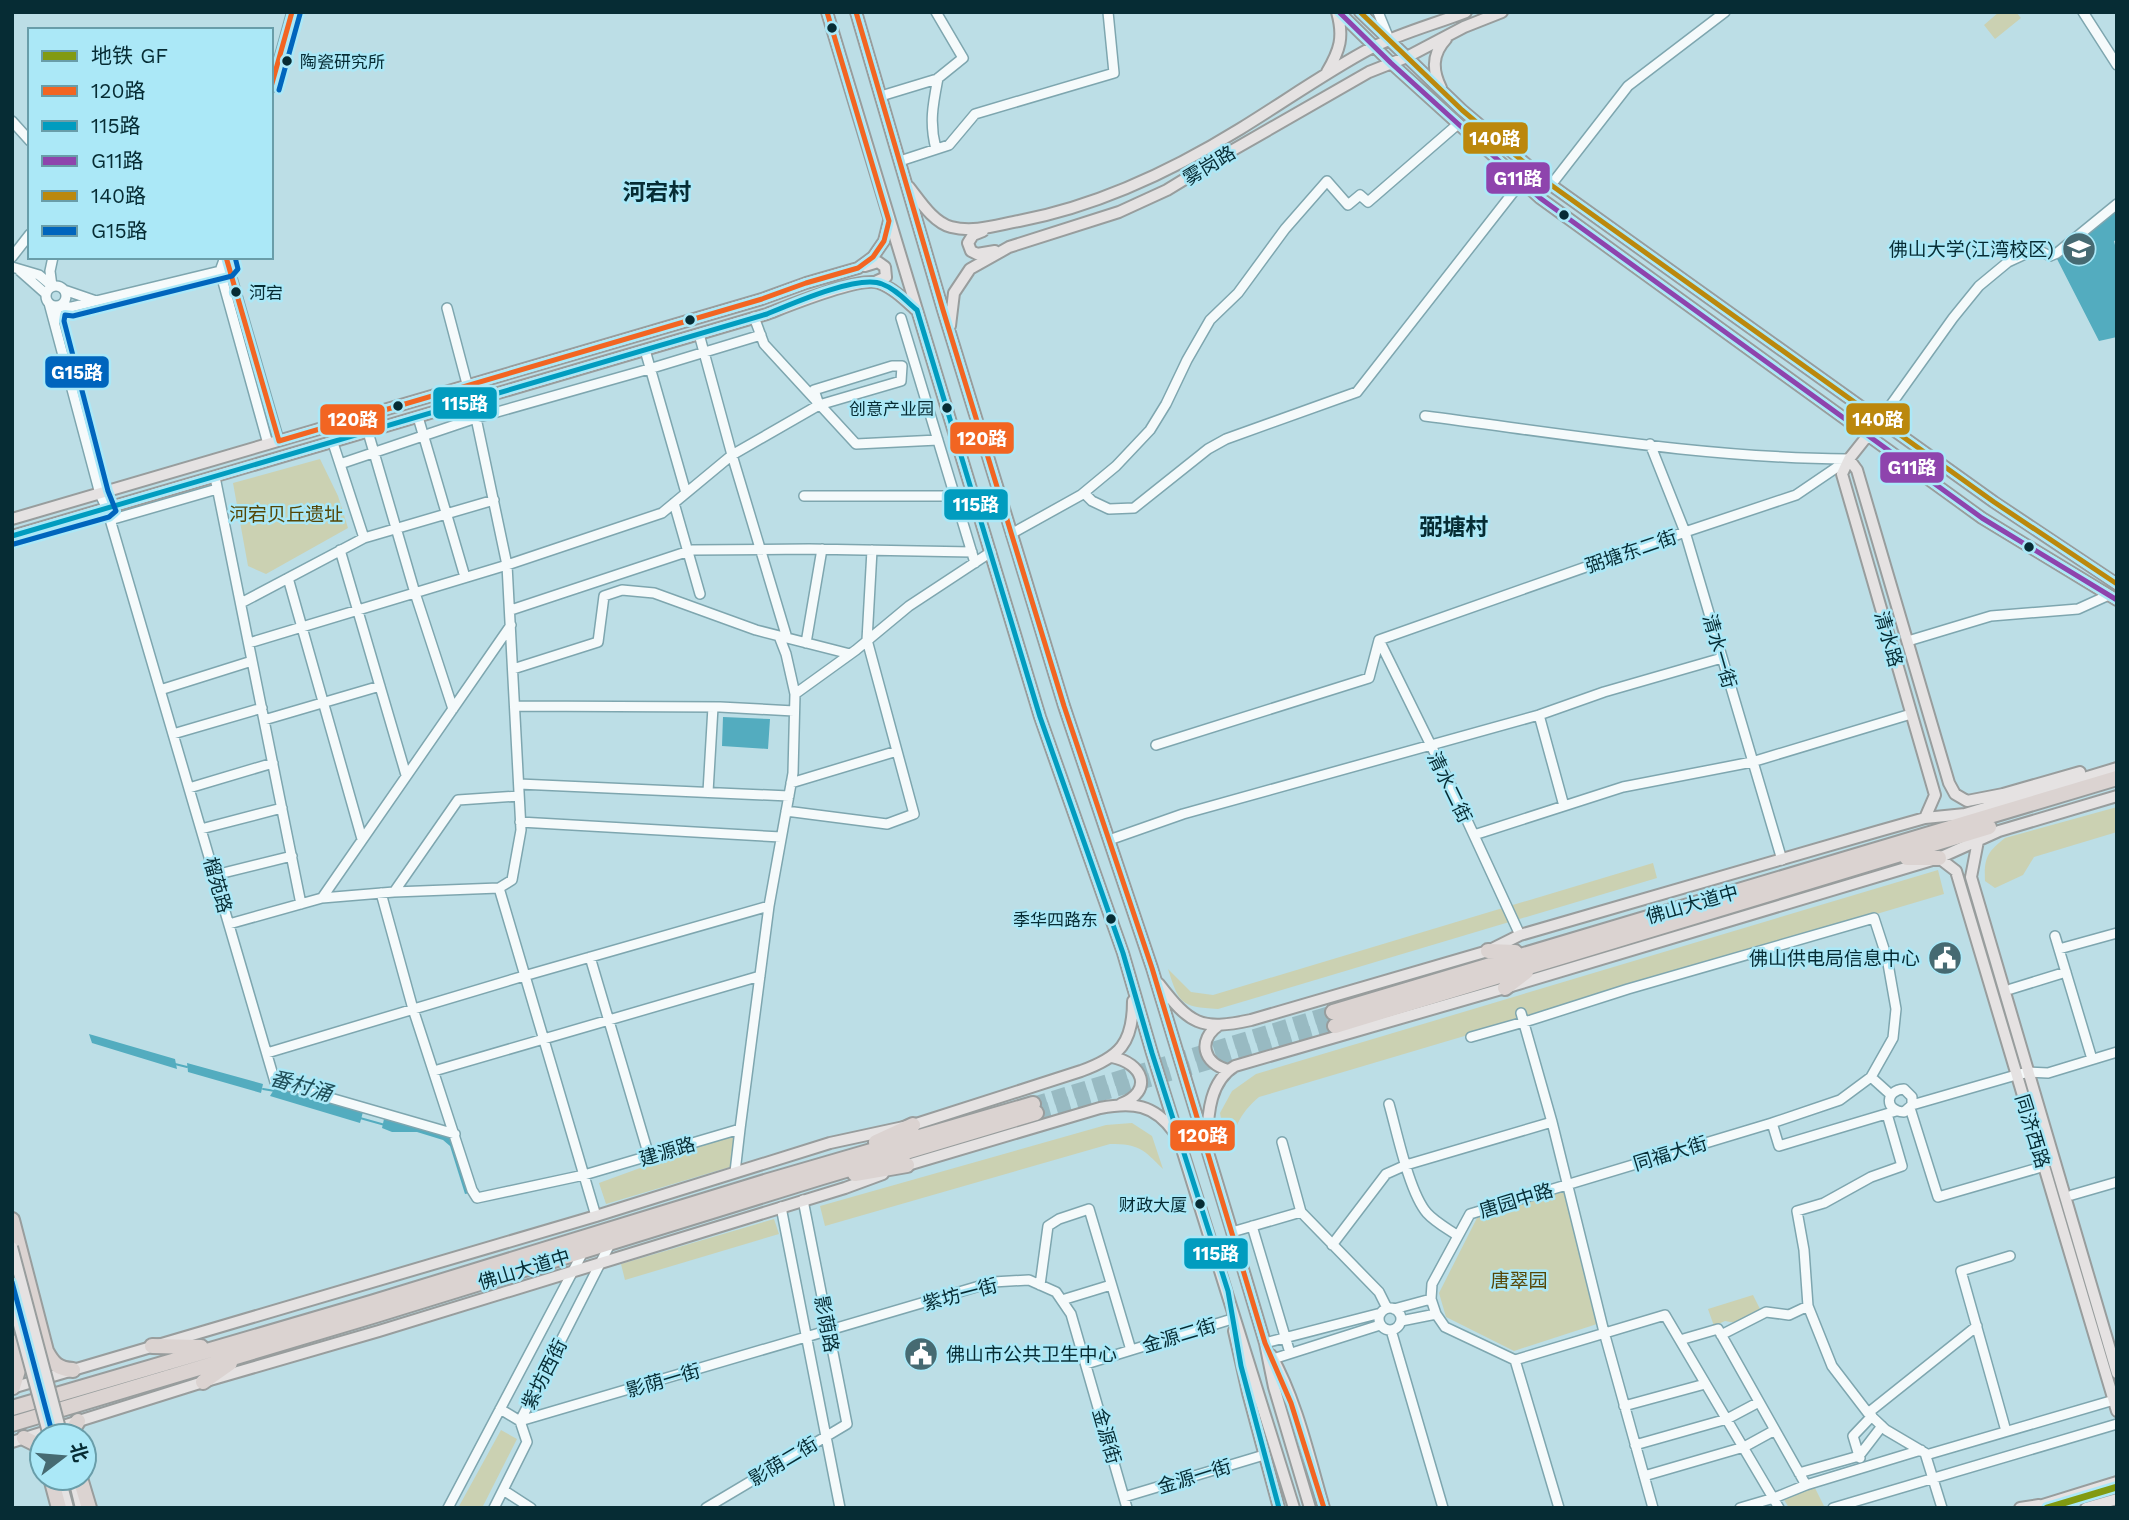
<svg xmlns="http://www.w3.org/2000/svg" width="2129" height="1520" font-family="'Work Sans','Noto Sans SC',sans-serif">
  <rect width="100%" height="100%" fill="#bcdee6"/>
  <path fill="#cbd1b2" d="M1999,12h17l5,6 -26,21 -11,-14z
    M320,459l18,37 10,32 -82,46 -18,-8 -15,-83z
    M2117,807v25l-83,25 -11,18 -28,13 -10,-7c-1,-23 2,-29 20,-43z
    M1653,863l4,15 -439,131c-38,-2 -39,-6 -50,-40l23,23 22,3z
    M1938,870l6,24 -685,203c-21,18 -24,31 -31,57l-8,-41 12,-22 24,-17z
    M1132,1123l20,13 11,33c-20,-20 -24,-25 -53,-25l-285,82 -5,-20 286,-81z
    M736,1133l-3,33 -127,38 -7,-21z
    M1565,1191l32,133 -83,27 -68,-34 -7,-24 38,-75z
    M774,1219l5,15 -154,46 -4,-16z
    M1753,1295l8,16 -25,12 -11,-2 -11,5 -6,-17z
    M501,1430l16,9 -35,69h-24z
    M1815,1488l9,18 -35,2 -6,-10z"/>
  <path fill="#53acbf" d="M2116,210l1,30 -3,1 3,12v84l-18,4 -43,-84z
    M723,717l47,2 -2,30 -46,-3z
    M89,1034l86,25 2,10 -85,-26z
    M187,1063l76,21 -2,9 -73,-21z
    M282,1087l81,25 -3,11 -90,-27 5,-8z
    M384,1119l41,9 28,11 17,54 -5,1 -15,-48 -7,-6 -26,-8h-25l-10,-4z"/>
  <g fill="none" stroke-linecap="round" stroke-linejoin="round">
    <path stroke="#53acbf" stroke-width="2" d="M175,1064l12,3
      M263,1089l12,2
      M360,1118l25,7"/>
    <path stroke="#98bac2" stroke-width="14" stroke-dasharray="14 7" stroke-linecap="butt" d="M1033,1104l300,-92
      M1036,1113l299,-87"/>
    <g stroke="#7ea6af" stroke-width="12">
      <path id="minor" d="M1378,12l11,27
        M2083,12l34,53
        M271,88l21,-76
        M881,96l56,-17 26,-21 -27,-46
        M12,121l18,20
        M936,149c-7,-26 -3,-45 2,-71
        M900,161l49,-16 26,-31 139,-41 -6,-61
        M1551,185l77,-99 97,-74
        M12,257l18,-23
        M225,257l-5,14 48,173
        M226,258l53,183
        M12,267l27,8 13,11
        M20,271l26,23
        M46 296a10 10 0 1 1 20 0a10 10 0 1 1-20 0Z
        M52,286l-2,-15 3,-14
        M64,290l32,11
        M49,303l51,191 7,15 168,573 180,52
        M447,308l29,110 31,147 14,265 -9,50 -13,8 97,328
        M754,317l10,27 92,100 82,-4
        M901,318l74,245
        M55,321l3,-15 13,1 153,-37
        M699,334l33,121 55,183
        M645,350l41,143
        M1425,416c140,18 281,42 422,43
        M418,417l47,160
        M1880,420l73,-102 26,-32 29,-24 28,-13 14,7 7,-3 60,-49
        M368,432l47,161 38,116
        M1650,444l35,88 97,328
        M340,464l136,-46 173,-49 112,-34
        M215,477l86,427
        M1084,493l8,8 17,8 25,-1 74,-59 18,-10 131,-47 165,-211
        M804,496h151l16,-5
        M674,503l26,91
        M110,520l107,-31
        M1011,534l70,-39 35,-29 34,-36 16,-26 21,-44 23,-40 28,-27 47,-64 42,-48 21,24 12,-10 8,7 90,-78
        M364,538l130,-38
        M340,550l66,225
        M288,578l74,261
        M241,603l123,-65 -31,-95
        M511,610l181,-60 117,-1 163,3
        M1379,640l306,-108 111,-37 53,-36
        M1379,640l74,150 67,145
        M1908,641l83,-25 87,-7 31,-14
        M249,643l258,-78 155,-52 70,-58 87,-50 82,-24 1,-15h-10l-78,24 5,15
        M806,643l16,-94
        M513,669l85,-27 6,-46 18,-6 32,3 102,37 94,24
        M160,690l92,-29
        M795,694l61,-44 53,-44 82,-54
        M515,706l205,1 74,4
        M1539,715l25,91
        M264,720l116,-34
        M173,734l89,-26
        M1156,745l213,-67 10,-38
        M791,783l106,-32
        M519,784l270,12
        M189,788l84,-25
        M708,792l5,-85
        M786,811l101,13 27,-10 -47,-174 5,-90
        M520,822l261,15
        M201,829l81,-21
        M1474,835l149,-48 129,-25 159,-48
        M1109,840l74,-26 356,-99 65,-23 118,-34
        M215,875l77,-19
        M394,892l64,-92 61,-4
        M381,893l32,116 59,181 5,8 107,-23 156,-46 29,-223 24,-133 2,-79 -9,-40 -7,-18
        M322,898l189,-273
        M229,924l93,-26 72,-6 105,-4
        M2055,936l37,123
        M2059,949l58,-16
        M590,957l59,199
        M2011,989l55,-17
        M1521,1013l31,109 52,210 49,176
        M1471,1037l60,-17 97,-31 246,-71 13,40 9,51 -3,29 -22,39 -31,23 -68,23
        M267,1053l257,-77 245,-70
        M434,1071l326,-95
        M1871,1077l20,18
        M1389,1104c8,28 20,88 38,109 8,9 21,16 31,23
        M1912,1105v-8l-8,-8c-19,1 -20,22 0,23l8,-7 104,-30 13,-3 19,1 69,-21
        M1910,1108l28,89 100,-29
        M1887,1114l15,52 -31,11 -47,26 -27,8 7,39 4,56 24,60 36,47 18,17 39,23 17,55
        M1282,1142l19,70 78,80 8,16
        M735,1172l5,-43
        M2072,1195l45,-13
        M781,1207l59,301
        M1252,1226l38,127
        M1232,1232l69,-20
        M1332,1245l54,-71 20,-9 146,-43
        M1040,1285l8,-59 11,-7 30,-10 42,141
        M1062,1300l49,-15
        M1379 1319a11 11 0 1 1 22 0a11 11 0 1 1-22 0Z
        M1394,1309l37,-10
        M1401,1321l35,-7
        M1391,1330l52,178
        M1721,1335l45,-23 23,3 19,-9
        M1680,1340l38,-11 88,156
        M1265,1343l116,-30
        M1273,1359l107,-34
        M1515,1360l44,148
        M1086,1364l146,-45
        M1624,1406l81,-22
        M500,1409l20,12 473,-139 36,-2 27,12 15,22 56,194
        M1868,1413l109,-87
        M2006,1431l-45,-160 49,-15
        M1635,1445l92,-26 32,-17
        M1926,1455l188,-55
        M1860,1458l-1,-2 23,-30
        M1799,1473l60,-17 -6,-20 19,-20
        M1644,1476l100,-29 31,-17
        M503,1490l28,18
        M1124,1497l140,-42
        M448,1508l135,-256
        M494,1508l33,-66 -7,-21 91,-179
        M706,1508l141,-84 -44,-224
        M1740,1508l34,-10 32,-13 115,-35
        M1779,1508l-114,-193 -150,45 -70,-33 -9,-13 -5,-15 1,-15 38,-70 302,-91 7,23 117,-35
        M1833,1508l284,-84"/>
    </g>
    <g stroke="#989d9d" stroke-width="14">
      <path id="major" d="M827,12l213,705 83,236 29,100 142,455
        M856,12l87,298 74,241 47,155 88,262 78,257 35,118 9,44 36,121
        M1339,12l52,51 149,135 442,320 135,82
        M1360,12l102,98 89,75 443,317 123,82
        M1327,72c13,-22 17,-35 10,-60
        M1441,88c-9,-18 -9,-34 5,-49
        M909,187c11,14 24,35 42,40 23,6 46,-2 68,-6 79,-15 153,-50 221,-92 44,-27 86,-57 131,-81 30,-15 64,-24 95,-36
        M983,231l-10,4 -5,8 3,8 6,3 18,-3
        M865,266l13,-4 7,5 1,10 -9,4
        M950,326l4,-33 16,-24 39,-22 110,-35 48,-22 59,-36 143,-82 38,-15 57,-30 38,-15
        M1880,420l-31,39 -7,15 93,321 -10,23
        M1849,459l8,11 92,313 6,11 12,7 36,-7
        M12,519l750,-220 44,-16 52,-15 15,-11 11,-16 5,-20
        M12,536l755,-222c21,-8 93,-38 112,-31 14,5 25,16 36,26
        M1999,797l4,-3 77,-22
        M1978,841l-7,36 146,496
        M1939,858l17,13 161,540
        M1159,984c31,40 41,47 92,36l237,-69 32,-16 359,-104 46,-13 40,-4 152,-46
        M1219,1025c-22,15 -16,38 9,45
        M1112,1057c31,6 42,34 9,47
        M1207,1139c1,-26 3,-58 28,-73l270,-78 434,-130 60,-27 118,-35
        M901,1167l199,-59c33,-6 54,-4 74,24
        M1234,1331l14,62 31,115
        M1271,1355c26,46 38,102 53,153
        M12,1388l584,-172 234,-73 83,-18 168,-54c39,-14 52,-28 52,-70
        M12,1442l191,-60 176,-51 466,-143 38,-14
        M60,1478l8,30
        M75,1483l6,25
        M2020,1508l19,-3
        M2033,1508l84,-26
        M2086,1508l31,-9"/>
    </g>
    <g stroke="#989d9d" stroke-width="18">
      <path id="highway" d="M1907,858h32
        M1488,951l27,1
        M1505,988l21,-16
        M1333,1012l784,-234
        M1335,1026l654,-199
        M876,1142l37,-17
        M855,1174l52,-9
        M12,1220l34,131c7,13 12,18 27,19
        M12,1342l7,25 -6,20
        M152,1346l49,1
        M203,1382l27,-19
        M12,1408l359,-105 397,-122 265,-77
        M12,1424l364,-109 443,-137 217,-65
        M69,1436l9,-15
        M24,1438l14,7 4,5
        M51,1478l8,30
        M80,1478l9,30"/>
    </g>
    <use href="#minor" stroke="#f5fafb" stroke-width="9"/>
    <use href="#major" stroke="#e5e2e2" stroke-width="10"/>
    <use href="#highway" stroke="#dbd3d1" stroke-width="14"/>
    <g stroke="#989d9d" stroke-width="14" stroke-linecap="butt">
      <path id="major-bridge" d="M12,1247l50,189
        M12,1299l37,137"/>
    </g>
    <use href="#major-bridge" stroke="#e5e2e2" stroke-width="10"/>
    <g stroke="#abe8f7" stroke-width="10">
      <path id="bus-1" d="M856,12l87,298 121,396 88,262 113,375 26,60 33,105
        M271,87l21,-75
        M226,257l53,184 483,-142 44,-16 52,-15 15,-11 11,-16 5,-20 -62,-209"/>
    </g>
    <g stroke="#abe8f7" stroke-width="10">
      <path id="bus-2" d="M12,536l755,-222c24,-10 92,-40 115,-30 14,5 24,17 35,26l123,407 83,236 29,100 76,238 13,75 38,142"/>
    </g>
    <g stroke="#abe8f7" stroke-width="10">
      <path id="bus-3" d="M1339,12l52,51 149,135 442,320 135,82"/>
    </g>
    <g stroke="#abe8f7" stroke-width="10">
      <path id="bus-4" d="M1360,12l102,98 89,75 443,317 123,82"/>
    </g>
    <g stroke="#abe8f7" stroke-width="10">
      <path id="bus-5" d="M279,90l21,-76
        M14,544l95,-27 7,-6 -8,-20 -44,-170 1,-6 8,1 159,-40 6,-7 -3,-12
        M12,1282l41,154"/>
    </g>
    <use href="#bus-1" stroke="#f26522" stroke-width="5"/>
    <use href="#bus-2" stroke="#019cbf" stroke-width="5"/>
    <use href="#bus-3" stroke="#8e44ad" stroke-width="5"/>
    <use href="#bus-4" stroke="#bb880d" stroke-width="5"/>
    <use href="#bus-5" stroke="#0065bd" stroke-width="5"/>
    <g stroke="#abe8f7" stroke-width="12">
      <path id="metro-1" d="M2047,1508l70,-21"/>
    </g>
    <use href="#metro-1" stroke="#829a12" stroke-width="7"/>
  </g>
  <defs>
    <g id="university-disc" transform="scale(1.75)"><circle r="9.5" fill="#466a72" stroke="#abe8f7"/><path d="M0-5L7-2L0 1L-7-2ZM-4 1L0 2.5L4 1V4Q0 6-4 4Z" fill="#fff"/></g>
    <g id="civic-disc" transform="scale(1.75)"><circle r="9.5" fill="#466a72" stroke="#abe8f7"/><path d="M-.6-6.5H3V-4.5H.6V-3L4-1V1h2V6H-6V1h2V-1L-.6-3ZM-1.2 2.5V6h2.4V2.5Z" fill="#fff"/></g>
  </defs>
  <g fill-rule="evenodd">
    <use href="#university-disc" x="2079" y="249"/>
    <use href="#civic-disc" x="1945" y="958"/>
    <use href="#civic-disc" x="921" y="1354"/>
  </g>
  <g fill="#062c34" stroke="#abe8f7" stroke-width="2.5">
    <circle cx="832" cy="28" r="6"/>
    <circle cx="287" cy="61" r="6"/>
    <circle cx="1564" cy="215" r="6"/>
    <circle cx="236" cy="292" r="6"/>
    <circle cx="690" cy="320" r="6"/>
    <circle cx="398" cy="406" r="6"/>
    <circle cx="947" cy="408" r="6"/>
    <circle cx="2029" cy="547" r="6"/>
    <circle cx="1111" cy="919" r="6"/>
    <circle cx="1200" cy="1204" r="6"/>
  </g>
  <g text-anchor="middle" stroke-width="5" stroke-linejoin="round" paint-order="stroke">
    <g font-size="17" fill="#062c34" stroke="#abe8f7" text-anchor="end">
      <text x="300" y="68" text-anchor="start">陶瓷研究所</text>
      <text x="249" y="299" text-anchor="start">河宕</text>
      <text x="934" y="415">创意产业园</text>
      <text x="1098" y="926">季华四路东</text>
      <text x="1187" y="1211">财政大厦</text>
    </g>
    <g font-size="19" fill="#062c34" stroke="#abe8f7">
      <text transform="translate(1209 165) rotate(-31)" y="7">雾岗路</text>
      <text transform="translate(1631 551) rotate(-19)" y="7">弼塘东二街</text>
      <text transform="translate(1889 639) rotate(74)" y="7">清水路</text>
      <text transform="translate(1720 651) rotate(74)" y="7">清水一街</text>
      <text transform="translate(1450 787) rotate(64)" y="7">清水二街</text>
      <text transform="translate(218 885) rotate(74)" y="7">榴苑路</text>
      <text transform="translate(1692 904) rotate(-16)" y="7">佛山大道中</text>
      <text transform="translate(2033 1131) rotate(73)" y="7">同济西路</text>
      <text transform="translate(667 1151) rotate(-17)" y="7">建源路</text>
      <text transform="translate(1670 1153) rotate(-17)" y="7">同福大街</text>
      <text transform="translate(1516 1200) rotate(-17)" y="7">唐园中路</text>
      <text transform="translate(524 1269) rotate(-17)" y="7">佛山大道中</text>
      <text transform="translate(960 1294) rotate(-15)" y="7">紫坊一街</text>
      <text transform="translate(827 1324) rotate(79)" y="7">影荫路</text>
      <text transform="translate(1179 1335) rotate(-17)" y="7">金源二街</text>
      <text transform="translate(544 1374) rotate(-63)" y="7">紫坊西街</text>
      <text transform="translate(663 1380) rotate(-16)" y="7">影荫一街</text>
      <text transform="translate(1107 1436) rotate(74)" y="7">金源街</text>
      <text transform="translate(783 1461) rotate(-31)" y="7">影荫二街</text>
      <text transform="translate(1194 1476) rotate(-17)" y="7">金源一街</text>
    </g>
    <g font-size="19" fill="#062c34" stroke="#abe8f7" text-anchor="end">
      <text x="2054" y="256">佛山大学(江湾校区)</text>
      <text x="1920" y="965">佛山供电局信息中心</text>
      <text x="946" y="1361" text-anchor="start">佛山市公共卫生中心</text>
    </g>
    <g font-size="19" fill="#554606" stroke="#abe8f7">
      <text x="286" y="521">河宕贝丘遗址</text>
      <text x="1519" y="1287">唐翠园</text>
    </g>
    <g font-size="21" font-style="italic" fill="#1f4d57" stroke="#abe8f7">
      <text transform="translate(301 1086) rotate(16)" y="7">番村涌</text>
    </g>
    <g font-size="23" font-weight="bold" fill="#062c34" stroke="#abe8f7">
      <text x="657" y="200">河宕村</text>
      <text x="1454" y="535">弼塘村</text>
    </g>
  </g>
  <g stroke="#abe8f7" stroke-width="2.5">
    <rect x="1462" y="121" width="67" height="34" rx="7" fill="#bb880d"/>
    <rect x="1485" y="161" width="66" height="34" rx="7" fill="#8e44ad"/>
    <rect x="44" y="355" width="66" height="34" rx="7" fill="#0065bd"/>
    <rect x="432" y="386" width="66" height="34" rx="7" fill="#019cbf"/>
    <rect x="1845" y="402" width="66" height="34" rx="7" fill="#bb880d"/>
    <rect x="319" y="403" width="67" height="33" rx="7" fill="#f26522"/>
    <rect x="949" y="421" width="66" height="34" rx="7" fill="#f26522"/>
    <rect x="1879" y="451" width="66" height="33" rx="7" fill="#8e44ad"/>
    <rect x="943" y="488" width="66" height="33" rx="7" fill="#019cbf"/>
    <rect x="1169" y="1119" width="67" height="33" rx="7" fill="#f26522"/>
    <rect x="1183" y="1237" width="66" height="33" rx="7" fill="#019cbf"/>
  </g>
  <g font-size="19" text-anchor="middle" font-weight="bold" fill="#fff">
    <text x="1495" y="145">140路</text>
    <text x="1518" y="185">G11路</text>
    <text x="77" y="379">G15路</text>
    <text x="465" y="410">115路</text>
    <text x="1878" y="426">140路</text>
    <text x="353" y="426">120路</text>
    <text x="982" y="445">120路</text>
    <text x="1912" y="474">G11路</text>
    <text x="976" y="511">115路</text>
    <text x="1203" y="1142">120路</text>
    <text x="1216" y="1260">115路</text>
  </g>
  <rect width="2129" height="1520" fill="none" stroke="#062c34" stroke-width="28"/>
  <rect x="28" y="28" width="245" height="231" fill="#abe8f7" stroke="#699da9" stroke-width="2"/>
  <rect x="42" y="51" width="35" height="10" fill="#829a12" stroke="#699da9" stroke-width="2"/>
  <text x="91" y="63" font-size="21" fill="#062c34">地铁 GF</text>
  <rect x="42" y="86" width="35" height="10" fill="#f26522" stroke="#699da9" stroke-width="2"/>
  <text x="91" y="98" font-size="21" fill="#062c34">120路</text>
  <rect x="42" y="121" width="35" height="10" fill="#019cbf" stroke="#699da9" stroke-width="2"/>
  <text x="91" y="133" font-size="21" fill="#062c34">115路</text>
  <rect x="42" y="156" width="35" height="10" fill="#8e44ad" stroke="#699da9" stroke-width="2"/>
  <text x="91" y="168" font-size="21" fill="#062c34">G11路</text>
  <rect x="42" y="191" width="35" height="10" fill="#bb880d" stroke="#699da9" stroke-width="2"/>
  <text x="91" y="203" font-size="21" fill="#062c34">140路</text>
  <rect x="42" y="226" width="35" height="10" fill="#0065bd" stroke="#699da9" stroke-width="2"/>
  <text x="91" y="238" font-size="21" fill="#062c34">G15路</text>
  <g transform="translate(63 1457) rotate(74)"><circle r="33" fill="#abe8f7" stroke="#699da9" stroke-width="2"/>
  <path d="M0-5L12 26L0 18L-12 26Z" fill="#466a72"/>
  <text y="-10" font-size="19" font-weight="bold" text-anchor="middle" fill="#062c34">北</text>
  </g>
</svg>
